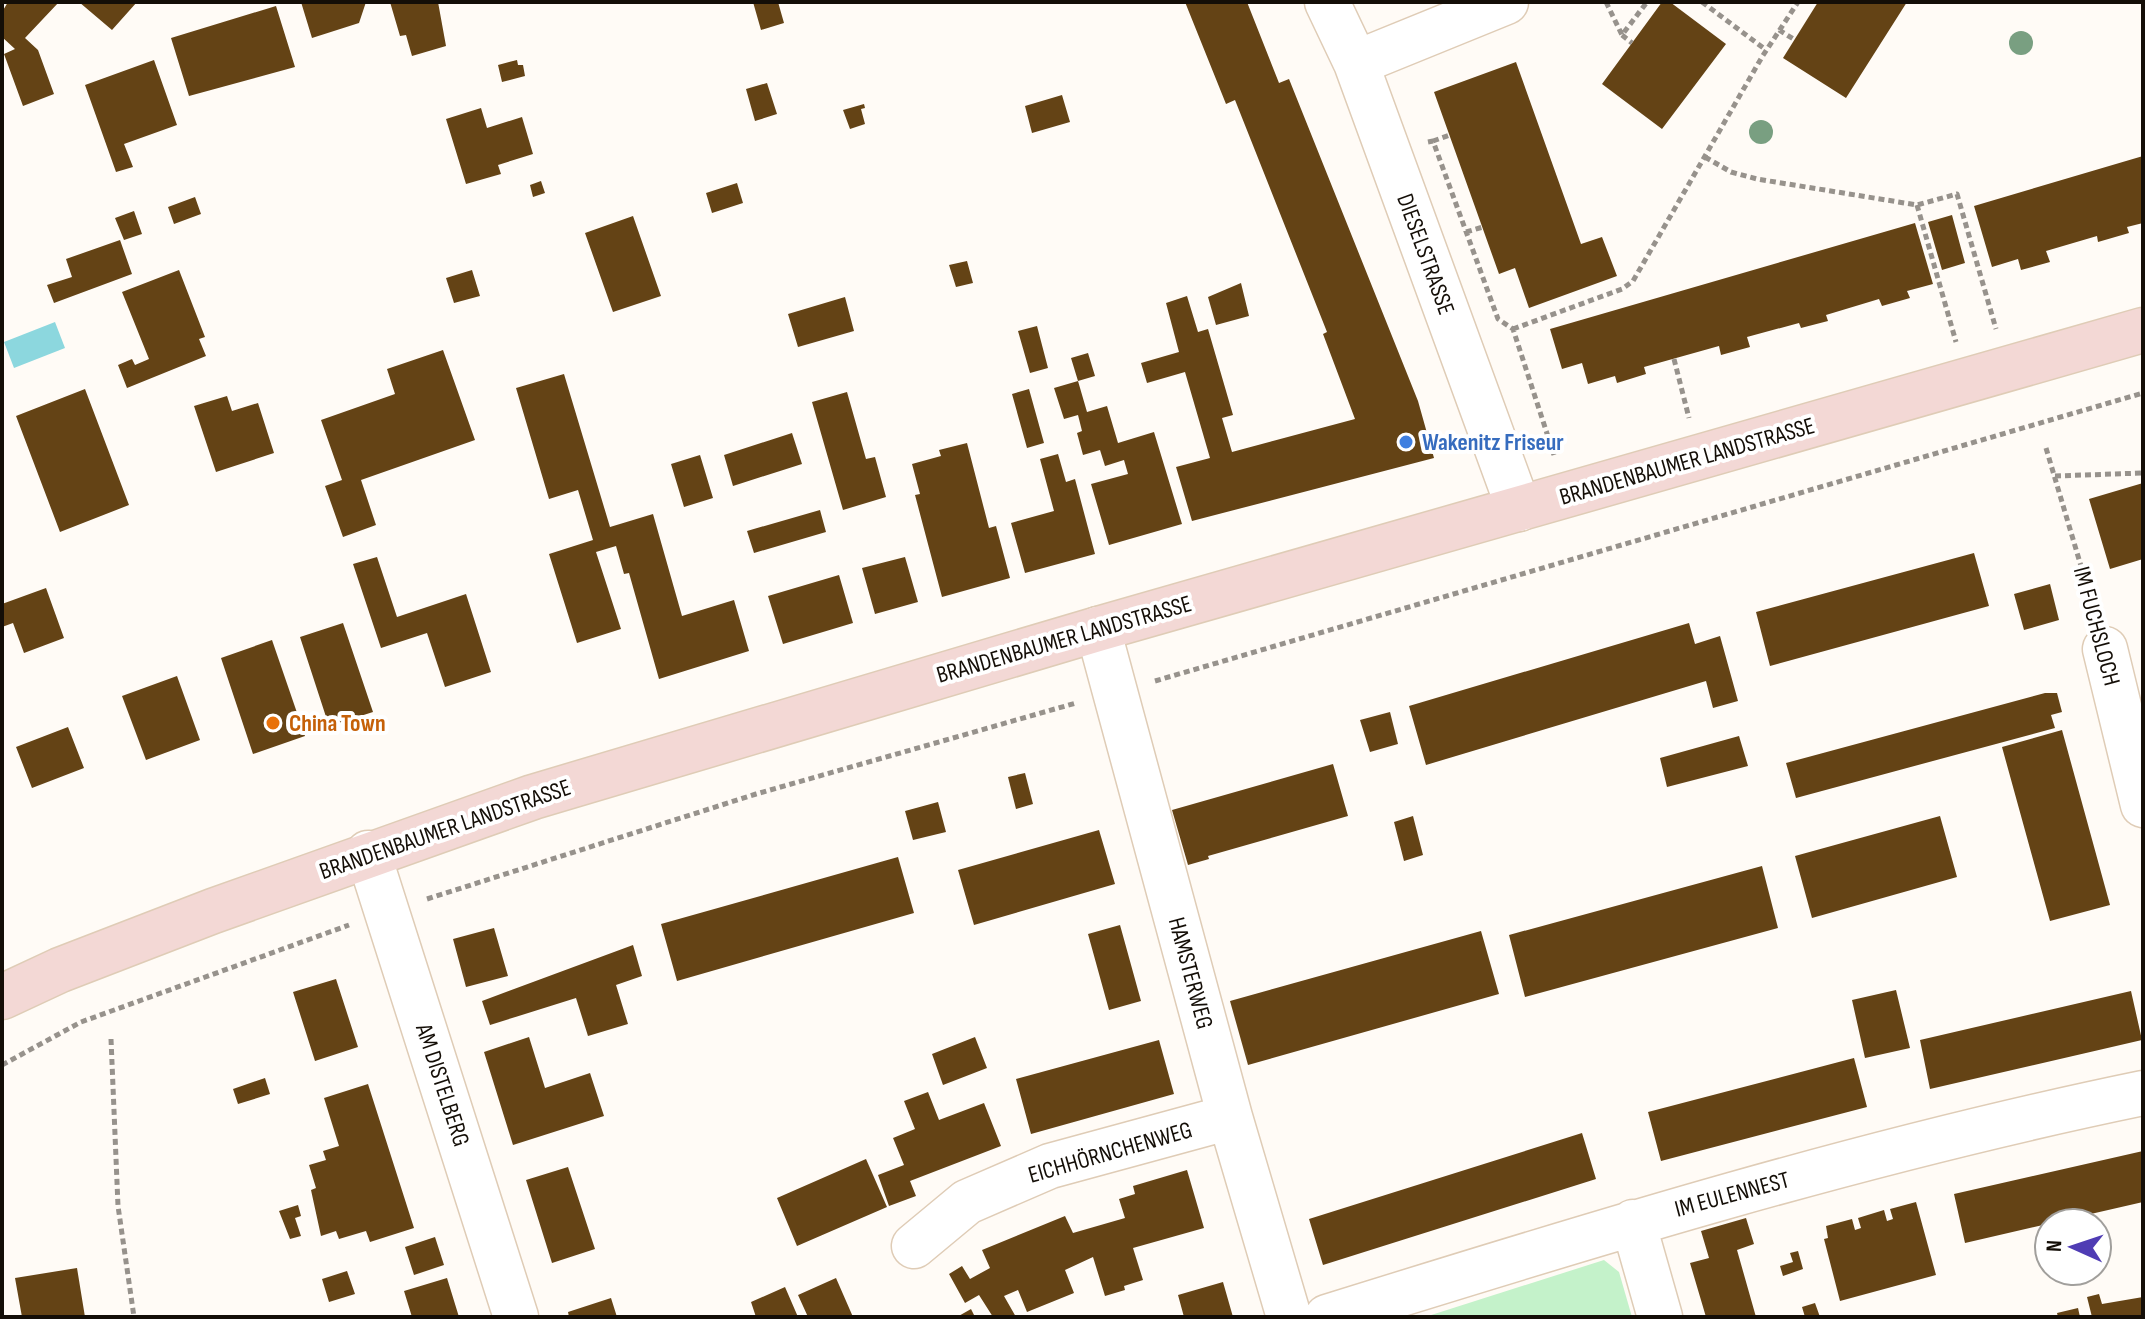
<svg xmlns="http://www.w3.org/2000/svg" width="2145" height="1319" font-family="'Sofia Sans Condensed',sans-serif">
  <rect width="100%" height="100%" fill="#fffbf6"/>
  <path fill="#c4f2ca" d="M1604,1260l15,12 13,45h-207z"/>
  <path fill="#8cd7de" d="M55,322l10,26 -51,20 -10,-26z"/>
  <path fill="#644315" d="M8,2h51l-34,36 13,12 16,44 -31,12 -19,-52 11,-5 -13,-12v-25z
    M79,2h58l-25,28z
    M301,2h65l-7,21 -47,15z
    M390,2h48l8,44 -34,10 -6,-21 -6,1z
    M753,2h25l6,21 -23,7z
    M1185,2h62l32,81 10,-4 129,322 16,57 -242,63 -16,-54 34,-9 -25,-86 -38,11 -6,-20 38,-11 -13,-49 21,-7 11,36 10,-3 25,86 -11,3 10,34 123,-33 -32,-85 4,-2 -92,-232 -9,4z
    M1662,2h8l56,42 -64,85 -60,-45z
    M1818,2h89l-61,96 -63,-40z
    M276,6l19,61 -106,29 -18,-58z
    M154,60l23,65 -53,19 9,23 -17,5 -31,-87z
    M517,60l1,5h5l2,11 -23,6 -4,-17z
    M1516,62l65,182 21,-7 15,39 -88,32 -14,-40 -16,6 -65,-182z
    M767,83l10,31 -22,7 -9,-32z
    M1062,95l8,27 -38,11 -7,-27z
    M864,104l1,4 -4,1 4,15 -15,5 -7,-19z
    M481,108l6,20 35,-11 11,37 -35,11 3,9 -35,10 -20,-65z
    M2143,156v67l-16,4 2,6 -31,9 -1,-6 -51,15 4,11 -29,8 -3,-11 -26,8 -18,-61z
    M541,181l4,12 -12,4 -3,-12z
    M737,183l6,20 -31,10 -6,-20z
    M195,197l6,17 -27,10 -6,-17z
    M134,211l8,23 -18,6 -9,-22z
    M1952,215l13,48 -23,7 -14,-48z
    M633,216l28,80 -48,16 -28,-79z
    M1915,223l18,61 -26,7 3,7 -28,8 -3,-7 -53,16 2,6 -27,7 -2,-5 -52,14 3,10 -29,8 -2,-9 -75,21 2,7 -29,9 -2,-7 -27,8 -6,-21 -20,6 -12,-40z
    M120,240l12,34 -78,29 -7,-18 25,-8 -6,-18z
    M967,261l6,22 -17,4 -7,-22z
    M179,270l26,67 -6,2 7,17 -79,32 -9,-23 14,-6 3,6 14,-6 -27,-67z
    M472,270l8,26 -26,7 -8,-25z
    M1241,283l8,33 -33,9 -8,-28z
    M845,297l9,34 -56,16 -10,-33z
    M1037,326l11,42 -18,5 -12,-42z
    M443,350l32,90 -114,40 15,45 -33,12 -18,-51 17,-6 -21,-60 74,-26 -8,-25z
    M1088,353l7,23 -17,5 -7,-23z
    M564,374l46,153 43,-13 29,102 52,-16 15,51 -90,28 -30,-106 -5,1 -8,-28 -20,6 25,77 -44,14 -28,-89 44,-14 -15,-50 -29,9 -33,-111z
    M1078,381l9,31 20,-6 11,37 36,-11 28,92 -73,21 -18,-61 37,-10 -4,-14 -19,6 -5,-16 -17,5 -6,-22 5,-2 -4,-16 -14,4 -10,-31z
    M85,389l44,116 -69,27 -44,-116z
    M1029,389l15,54 -17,5 -15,-54z
    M847,392l19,67 9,-2 11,40 -43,13 -31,-108z
    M227,396l5,15 26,-8 16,50 -58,19 -22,-66z
    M792,433l10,31 -69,22 -9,-31z
    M967,443l22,85 7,-2 14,52 -68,19 -27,-102 5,-1 -8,-30 29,-8 -2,-6z
    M1058,454l8,28 9,-3 20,75 -70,19 -14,-50 43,-12 -14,-52z
    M700,455l13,43 -29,9 -13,-43z
    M2143,483v76l-33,10 -21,-70z
    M820,510l6,22 -72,21 -7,-22z
    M1974,553l15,53 -219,60 -14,-54z
    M377,557l20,60 69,-23 25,78 -46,15 -18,-54 -46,15 -28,-84z
    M905,557l13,45 -43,12 -13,-46z
    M839,575l14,48 -70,21 -15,-48z
    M2050,584l9,36 -35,10 -10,-36z
    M46,588l18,50 -40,15 -11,-30 -11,4v-23z
    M343,623l30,89 -44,14 -29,-89z
    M1689,623l6,21 25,-8 18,65 -25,7 -7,-27 -280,84 -17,-59z
    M272,640l33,96 -52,18 -32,-96z
    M177,676l23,64 -54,20 -24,-64z
    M2045,693h12l5,19 -11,3 4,13 -259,70 -10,-35z
    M1390,712l8,32 -28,8 -10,-32z
    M68,727l16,41 -52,20 -16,-41z
    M2062,730l48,175 -60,16 -48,-174z
    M1739,736l9,30 -81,21 -7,-29z
    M1333,764l15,52 -140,40 1,3 -21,6 -16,-55z
    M1025,773l8,31 -17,5 -8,-32z
    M938,802l8,30 -33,8 -8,-29z
    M1413,816l10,39 -19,6 -10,-39z
    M1940,816l17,61 -145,41 -17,-62z
    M1099,830l16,54 -141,41 -16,-55z
    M898,857l16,56 -237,68 -16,-57z
    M1762,866l16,62 -253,69 -16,-62z
    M1120,925l21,76 -32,9 -21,-76z
    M494,928l14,48 -42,11 -13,-48z
    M1481,931l18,63 -251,71 -18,-64z
    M633,945l9,31 -26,9 12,39 -40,12 -12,-38 -86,27 -8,-24z
    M336,979l22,68 -43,14 -22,-69z
    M1896,990l14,58 -45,10 -13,-58z
    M2131,991l11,49 -212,49 -10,-49z
    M529,1037l16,51 45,-15 14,43 -91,29 -29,-93z
    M975,1037l12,31 -44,17 -11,-31z
    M1159,1040l15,54 -143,40 -15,-55z
    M1854,1058l13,49 -206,54 -13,-49z
    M265,1078l5,16 -32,10 -5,-15z
    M368,1084l46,144 -44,14 -4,-11 -27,8 -3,-8 -15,5 -10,-46 5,-2 -7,-23 17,-5 -3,-9 16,-5 -15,-48z
    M928,1092l11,28 45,-17 17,43 -91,35 6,15 -27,10 -11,-31 26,-10 -11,-27 22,-9 -11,-28z
    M1582,1133l14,46 -273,86 -14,-46z
    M2143,1151v51l-178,41 -11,-49z
    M866,1159l21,48 -90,39 -20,-48z
    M568,1167l27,82 -43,14 -26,-83z
    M1187,1170l17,58 -71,20 10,32 -19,6 1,4 -20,6 -12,-39 -28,13 9,23 -47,19 -9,-22 -14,6 12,21h-23l-14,-22 -14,8 -16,-29 13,-8 8,13 20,-11 -8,-18 83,-34 8,17 52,-15 -6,-19 16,-5 -2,-8z
    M1916,1202l20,73 -96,26 -16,-62 4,-1 -2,-12 26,-7 3,11 6,-2 -3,-10 26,-8 3,11 6,-2 -3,-10z
    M298,1205l3,11 -6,2 6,18 -11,3 -11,-28z
    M1746,1218l8,26 -17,6 19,67h-50l-16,-54 19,-5 -8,-27z
    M435,1237l9,28 -30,10 -9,-28z
    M1798,1251l5,18 -20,7 -3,-10 13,-4 -3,-9z
    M77,1268l8,49h-63l-7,-39z
    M347,1271l8,23 -26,8 -7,-23z
    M447,1278l12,39h-47l-8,-26z
    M836,1278l17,39h-45l-10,-22z
    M1223,1282l10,35h-49l-6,-22z
    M785,1287l13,30h-42l-5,-15z
    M2099,1294l3,10 41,-7v19l-51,1 -5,-20z
    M611,1298l6,19h-48l-1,-5z
    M1815,1303l5,14h-15l-3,-10z
    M2078,1308l2,9h-22l-1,-4z
    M971,1309l4,8h-18z"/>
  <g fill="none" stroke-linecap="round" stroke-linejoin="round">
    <g stroke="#dfccb6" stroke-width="47">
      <path id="street" d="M1327,2l29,61 163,446
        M1356,63l150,-61
        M1098,629l132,488 59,200
        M2105,649l38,156
        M368,853l148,464
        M1633,1222l27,95
        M914,1246l53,-44 83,-36 180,-49
        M1327,1317c269,-84 539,-167 816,-224"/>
    </g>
    <g stroke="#dfccb6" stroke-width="47">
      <path id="secondary" d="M2,997l58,-27 153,-59 320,-114 565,-168 1045,-299"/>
    </g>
    <path stroke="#97928c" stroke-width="5" stroke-dasharray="6 4" stroke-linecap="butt" d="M1606,2l16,33 25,-33
      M1702,2l64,48
      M1779,30l16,10
      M1622,35l10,8
      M1433,141l17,-6
      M1428,142l5,-1 65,178 15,10 41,126
      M1705,157l26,15 26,7 160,26 40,-11 39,135
      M1917,205l39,137
      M1466,232l17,-5
      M1513,329l109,-40 11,-8 129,-224 36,-55
      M1674,359l15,59
      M2046,448l48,162
      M2055,476l88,-3
      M1155,681l988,-288
      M427,899l329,-105 320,-91
      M111,1039l7,167 16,111
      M2,1065l79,-43 268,-97"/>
    <use href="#street" stroke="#fff" stroke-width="44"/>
    <use href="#secondary" stroke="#f3d8d5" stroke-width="44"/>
  </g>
  <g fill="#799f81">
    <circle cx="2021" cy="43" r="12"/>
    <circle cx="1761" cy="132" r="12"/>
  </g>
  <circle fill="#3f7fe0" stroke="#fff" stroke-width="3" cx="1406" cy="442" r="8"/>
  <circle fill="#e8710a" stroke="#fff" stroke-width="3" cx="273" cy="723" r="8"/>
  <g text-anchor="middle" stroke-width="8" stroke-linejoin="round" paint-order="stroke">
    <g font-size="24" fill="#140e07" stroke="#fff">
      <text transform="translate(1426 254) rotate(70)" y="8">DIESELSTRASSE</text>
      <text transform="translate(1687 461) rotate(-16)" y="8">BRANDENBAUMER LANDSTRASSE</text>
      <text transform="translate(2097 626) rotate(75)" y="8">IM FUCHSLOCH</text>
      <text transform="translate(1064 639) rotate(-16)" y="8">BRANDENBAUMER LANDSTRASSE</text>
      <text transform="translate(445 829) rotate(-19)" y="8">BRANDENBAUMER LANDSTRASSE</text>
      <text transform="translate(1191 973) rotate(75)" y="8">HAMSTERWEG</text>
      <text transform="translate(443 1085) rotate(72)" y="8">AM DISTELBERG</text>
      <text transform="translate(1110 1152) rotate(-16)" y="8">EICHHÖRNCHENWEG</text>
      <text transform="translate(1732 1194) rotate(-15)" y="8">IM EULENNEST</text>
    </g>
    <g font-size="24" font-weight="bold" fill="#366cbe" stroke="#fff" text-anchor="start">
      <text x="1422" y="450">Wakenitz Friseur</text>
    </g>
    <g font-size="24" font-weight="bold" fill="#c56008" stroke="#fff" text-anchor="start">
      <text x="289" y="731">China Town</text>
    </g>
  </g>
  <rect width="2145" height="1319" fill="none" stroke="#140e07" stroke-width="8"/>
  <g transform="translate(2073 1247) rotate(273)"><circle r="38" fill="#ffffff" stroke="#a19f9c" stroke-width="2"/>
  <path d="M0-6L14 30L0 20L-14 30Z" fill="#4f3cb4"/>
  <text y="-12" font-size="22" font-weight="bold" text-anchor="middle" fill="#140e07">N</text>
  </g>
</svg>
